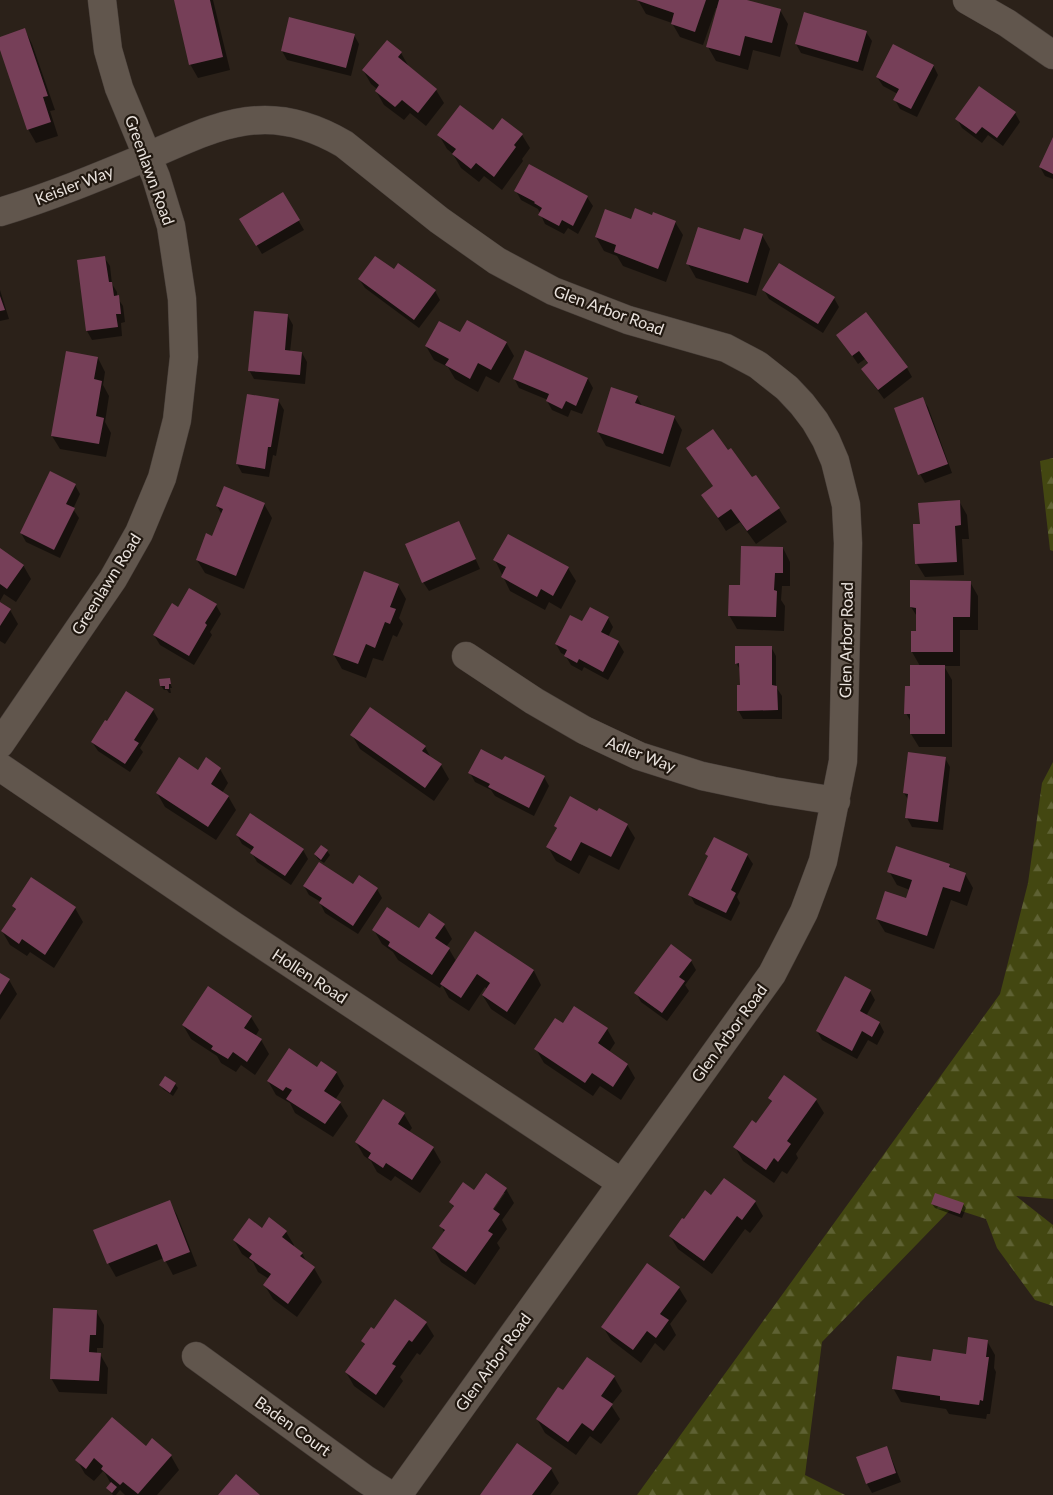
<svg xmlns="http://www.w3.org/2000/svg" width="1053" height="1495" font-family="Lato,sans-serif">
  <defs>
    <pattern id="forest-firs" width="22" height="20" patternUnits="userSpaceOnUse" patternTransform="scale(1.25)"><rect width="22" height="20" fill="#434711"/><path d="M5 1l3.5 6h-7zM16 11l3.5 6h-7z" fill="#5e6133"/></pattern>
  </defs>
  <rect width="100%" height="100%" fill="#2b2119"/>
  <path fill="url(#forest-firs)" d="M1053,458v93l-3,-1 -10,-89z
    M1053,762v437l-37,-3 37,29v81l-18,-6 -38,-52 -11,-29 -34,-11 -130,134 -17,133 40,20h-208l363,-501 28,-111 14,-100z"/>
  <path fill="#0007" fill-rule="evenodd" d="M175,0h38l17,70 -32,8 -8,-14z
    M638,0h81l1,2v-2h27l1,2 32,8 8,14 -8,33 -27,-7 -5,20 -32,-9 -8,-14 10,-39h-2l-13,37 -23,-8 -8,-14 -26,-9z
    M290,19l64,16 5,9 -8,32 -64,-16 -5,-9z
    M25,30l7,14 23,66 -5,1 8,25 -22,7 -8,-14 -28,-83v-8z
    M866,32l6,9 -9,30 -62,-18 -5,-9z
    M401,53l8,14 27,23 8,13 -18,23 -16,-13 -6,7 -20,-15 -8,-14 1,-2 -6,-5 -8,-14z
    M933,65l5,10 -21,42 -17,-8 -5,-9 3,-6 -15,-8 -6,-9z
    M1015,113l5,9 -17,24 -15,-11 -6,8 -20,-15 -5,-9z
    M493,131l29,4 8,13 -8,11 1,2 -21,29 -18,-14 -5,6 -18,-14 -8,-14 -6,-5 -8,-14z
    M1053,140v39l-8,-3 -5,-9z
    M529,166l58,31 6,9 -15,28 -10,-6 -4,6 -19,-10 -7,-15 -17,-9 -5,-9z
    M283,194l21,36 -42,24 -21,-35z
    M653,216l22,6 8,13 -17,47 -43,-16 -6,-10 -13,-5 -8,-14 36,-16z
    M762,235l8,14 -14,47 -60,-18 -8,-14 53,-22z
    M104,257l6,9 2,18 5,8v5l6,9 2,16 -4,1 1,13 -30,4 -5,-9z
    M394,271l41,20 5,9 -21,28 -54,-40 -6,-9z
    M0,290l9,29 -9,2z
    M764,290l70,8 5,9 -16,26 -54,-34z
    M288,316l5,9 -3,27 12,1 5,9 -2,22 -51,-5 -5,-9z
    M461,334l45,8 8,14 -15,27 -13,-7 -8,16 -23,-13 -7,-12 -14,-7 -8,-14z
    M838,335l69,33 5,9 -28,22 -22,-30 6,-5 -3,-5 -7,5z
    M526,352l62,27 5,9 -11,26 -11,-4 -3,7 -16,-7 -5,-9 1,-1 -29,-12 -5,-10z
    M98,358l7,14 -2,13 6,11 -4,26 6,11 -5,24 -46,-8 -8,-13z
    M637,397l5,9 32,11 8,13 -12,37 -64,-21 -8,-14z
    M922,398l6,9 24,66 -27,10 -5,-9z
    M278,400l6,10 -8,46 -3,-1 -4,22 -27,-4 -5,-9z
    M688,448l40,4 51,57 8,13 -31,22 -16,-22 -14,9 -23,-36 11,-8z
    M75,485l5,9 -7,15 6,9 -19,40 -34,-16 -5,-9z
    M959,501l8,14 2,24h-7l2,36 -39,2 -8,-13 4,-38z
    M264,504l8,14 -28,71 -39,-16 -8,-13 16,-22 9,-23 -5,-9z
    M459,522l21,47 -51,22 -6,-9z
    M783,548l7,14v24h-8l-1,14 4,6 -1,25 -47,-2 -8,-14 13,-28z
    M0,550l23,15 8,14 -15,23 -12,-8 -4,7z
    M495,560l73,8 8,13 -15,28 -12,-7 -4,8 -35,-19z
    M970,582l8,14v34h-18v36h-16l8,14v67h-33l-8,-13v-12l-5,-9 5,-25 9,-22 -8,-14 5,-20 1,-14 -7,-11z
    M398,585l8,14 -7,19 4,6 -6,13 -4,-2 -10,26 -10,-3 -7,20 -24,-9 -8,-14z
    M0,603l10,7 8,14 -13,20 -5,-3z
    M216,605l5,9 -11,18 2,3 -18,30 -34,-20 -6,-10 24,-27z
    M608,618l5,9 -5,10 10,5 6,10 -16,28 -24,-13 -2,4 -11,-6 -6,-10 -4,-2 -5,-9 27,-21z
    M771,647l5,9v31l6,9v23h-39l-5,-9 3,-24v-15l-5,-8z
    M169,679l3,9h-2l1,5h-2l-2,-3h-3l-3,-4z
    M127,693l26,17 5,9 -18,29 3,4 -13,20 -32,-21 -6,-9 16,-19z
    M352,735l73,12 7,13 9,5 8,14 -15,22 -74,-52z
    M945,758l5,9 -7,63 -31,-3 -5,-9 2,-17 -5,-8z
    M503,762l41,15 5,9 -15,30 -39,-20 -4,-6 -16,-8 -5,-9z
    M220,769l8,14 -6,10 6,3 8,14 -20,30 -51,-33 -8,-14 41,-22z
    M598,812l29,13 8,13 -16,32 -30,-15 -10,19 -23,-13 -8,-14 9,-18 -2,-3z
    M237,835l66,15 5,9 -17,26 -34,-23 -5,-9 1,-2 -11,-7z
    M321,846l6,5 3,4 -6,8 -6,-4 -3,-4z
    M707,854l40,1 6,9 -16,33 3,6 -9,18 -36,-17 -5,-9 18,-38z
    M949,865l3,4 13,5 8,14 -6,18 -16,-6 -17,49 -49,-17 -8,-13 30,-20 3,-9 -13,-5 -8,-14z
    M31,879l44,29 8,14 -29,46 -24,-16 -3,4 -17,-11 -8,-14 14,-20 -3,-5z
    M304,886l73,3 5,9 -24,36 -33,-21 -5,-10 1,-1 -12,-7z
    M444,925l8,14 -6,8 3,2 7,12 20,-28 58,38 7,14 -26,40 -24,-16 -8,-13 4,-7 -2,-2 -16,24 -20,-13 -7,-13 -2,3 -42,-28 -5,-8 -11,-8 -8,-14h45z
    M691,961l5,9 -11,15 4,6 -22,30 -26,-19 -5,-9z
    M0,974l9,6 8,14 -17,26z
    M870,991l5,9 -9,16 13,6 5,10 -7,13 -9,-5 -11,19 -35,-19 -5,-9z
    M251,1017l8,13 -4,7 6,3 8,14 -14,21 -14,-10 -5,7 -15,-9 -4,-7 -26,-17 -8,-14z
    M563,1025l44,4 8,14 -6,9 18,12 8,14 -14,22 -21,-14 -7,10 -49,-33 -8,-14z
    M317,1068l19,4 8,14 -9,14 5,3 8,13 -15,21 -38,-24 -5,-10 -14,-8 -8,-14z
    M175,1084l3,4 -5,8 -10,-7 -3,-4z
    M769,1098l47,2 8,13 -28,41 2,4 -11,16 -5,-3 -8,12 -31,-22 -8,-14 21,-22 16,-22z
    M384,1101l20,13 8,14 -3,4 24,16 8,14 -21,31 -25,-17 -4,5 -14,-9 -6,-11 -7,-5 -8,-14z
    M506,1189l8,14 -12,17 5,9 -10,14 3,5 -25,37 -34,-23 -8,-14 11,-16 -3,-6 13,-18 -3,-5 24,-11zM502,1193h3l-15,22 -2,-1z
    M711,1196l44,6 8,14 -13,17 -5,-4 -33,45 -34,-25 -8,-13z
    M169,1201l8,14 20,51 -24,9 -9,-17 -48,19 -8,-14z
    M932,1204h31l3,4 -4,10 -27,-10z
    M262,1230l24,2 8,13 -1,2 9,6 5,10 7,5 8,14 -25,35 -24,-18 -8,-13 4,-7 -11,-7 -5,-10 -11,-8 -8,-14z
    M679,1288l8,13 -17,23 6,11 -12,16 -9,-8 -14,20 -30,-23 -8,-13z
    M96,1311l8,14 -1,23h-6v6h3l8,14 -1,26 -48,-2 -8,-14z
    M426,1323l8,13 -14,19 -3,-2 -17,24 3,4 -19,27 -30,-22 -8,-14 19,-26 -3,-5 12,-10z
    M987,1341l8,14 -1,13 2,4 -6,42h-3l-1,5 -37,-5 -3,-5 -45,-7 -8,-14 40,-26 34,-7z
    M614,1377l8,14 -11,14 9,14 -19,25 -11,-8 -14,19 -31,-22 -8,-14 26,-27z
    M146,1447l25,9 8,14 -22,25h-32l-5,-5 -4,5h-3l-6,-7 4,-4 -6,-11 -2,-2 -9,10 -9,-7 -8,-14z
    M886,1448l5,9 10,25 -29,11 -5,-9z
    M551,1469l8,14 -9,12h-69z"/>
  <path fill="#763f58" d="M174,0h36l13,57 -34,8z
    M636,0h70l-11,32 -24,-8 3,-11z
    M719,0h28l34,9 -9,34 -27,-7 -5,20 -34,-9z
    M804,12l63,19 -9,31 -63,-18z
    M289,17l66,17 -9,34 -65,-17z
    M25,28l23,68 -5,1 8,25 -24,8 -27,-80v-13z
    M387,40l15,12 -4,5 39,32 -19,24 -16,-13 -7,7 -20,-16 4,-6 -17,-15z
    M893,44l41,21 -23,44 -18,-9 6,-11 -23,-12z
    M979,86l37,26 -19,26 -15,-11 -6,7 -21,-15z
    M460,105l33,25 9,-12 21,16 -9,11 2,2 -22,30 -18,-14 -5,6 -19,-15 4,-5 -19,-14z
    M1053,137v37l-14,-7z
    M529,164l59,32 -15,30 -11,-6 -3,6 -21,-11 4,-7 -8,-5 1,-1 -21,-11z
    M283,192l17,28 -44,26 -17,-27z
    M635,208l17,7 1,-3 23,9 -18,48 -44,-17 2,-7 -21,-8 10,-28 26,10z
    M698,227l42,13 4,-12 19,6 -15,49 -62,-19z
    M105,256l4,26h3l2,14 5,-1 2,19h-5l2,13 -32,4 -9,-71z
    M375,256l19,13 4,-6 38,27 -22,30 -56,-41z
    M779,263l56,34 -17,27 -56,-34z
    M0,296l5,14 -5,1z
    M254,311l34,3 -3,36 17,2 -2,23 -52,-4z
    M866,312l42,55 -30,23 -17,-21 7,-6 -9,-12 -7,5 -16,-21z
    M467,320l40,22 -16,28 -13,-7 -8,16 -25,-14 4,-6 -24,-13 14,-25 21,11z
    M525,350l63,28 -12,28 -10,-5 -4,8 -16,-8 3,-7 -36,-15z
    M66,351l32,6 -4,22 8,2 -6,35 8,2 -5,26 -48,-8z
    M611,387l27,9 -3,7 40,13 -12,38 -66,-22z
    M247,394l32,5 -8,48h-3l-3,22 -29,-5z
    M923,397l25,67 -30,11 -24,-67z
    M713,429l15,21 3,-2 21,29 4,-2 24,33 -33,23 -16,-22 -13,9 -17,-23 12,-9 -27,-38z
    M50,471l26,13 -10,20 9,4 -21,42 -34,-17z
    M224,486l41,17 -29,73 -40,-16 10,-27 6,3 11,-27 -7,-3z
    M960,500l1,25 -6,1 2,36 -42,2 -2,-37v-3h7l-2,-21z
    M459,521l17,38 -54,24 -17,-39z
    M508,534l61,33 -16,29 -12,-7 -4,8 -36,-20 5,-10 -13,-7z
    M741,546l42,1v26h-8l-1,17 3,1 -1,26 -48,-1 1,-31h11z
    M0,548l24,17 -17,24 -7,-5z
    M364,571l35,13 -9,23 6,2 -6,15 -5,-2 -10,26 -9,-4 -8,20 -25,-9z
    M910,580l61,1 -1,36h-17v35h-42v-21h5v-23l-6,-1z
    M189,588l28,16 -12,19 2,2 -18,31 -36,-21 19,-32 6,4z
    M0,602l11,7 -11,17z
    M590,607l19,10 -8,15 18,9 -16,31 -24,-13 -2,4 -13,-7 3,-6 -12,-6 15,-29 12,6z
    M735,646h37v39l5,1 1,24 -41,1v-26h3l-1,-22 -4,1z
    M910,665h35v69h-35v-20h-6l1,-28h5z
    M170,678l1,6h-2v5h-4v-3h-5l-1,-7z
    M126,691l28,18 -20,31 5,3 -14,21 -34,-22 14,-22 2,1z
    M370,707l56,39 -4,5 20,13 -17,24 -75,-53z
    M481,749l21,11 3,-4 40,20 -16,32 -41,-21 2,-3 -22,-11z
    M908,752l38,5 -8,65 -33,-4 3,-24 -5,-1z
    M179,757l19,13 8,-13 15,11 -10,16 18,12 -21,31 -52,-34z
    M570,796l27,15 2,-3 29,16 -17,33 -30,-15 -10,19 -25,-14 11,-19 -3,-2z
    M250,813l54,36 -19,27 -35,-23 4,-6 -18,-12z
    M714,837l34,17 -17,36 5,3 -10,20 -38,-18 20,-39 -3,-2z
    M321,845l7,5 -7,10 -7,-6z
    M896,846l54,18 -1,3 17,6 -6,19 -17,-5 -16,49 -51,-17 9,-28 21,7 6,-18 -25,-8z
    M319,862l34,22 6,-9 19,13 -25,38 -34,-23 3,-5 -19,-12z
    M31,877l45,30 -31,48 -23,-16 -3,5 -18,-13 15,-22 -4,-3z
    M387,907l32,21 10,-15 16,11 -10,14 15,10 -18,27 -44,-29 2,-4 -18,-12z
    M475,931l59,39 -27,42 -25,-17 8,-12 -13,-9 -16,24 -21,-14z
    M671,944l21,16 -13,17 6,4 -23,32 -28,-20z
    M0,973l10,6 -10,16z
    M845,976l26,14 -11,21 20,11 -8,15 -10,-6 -10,20 -36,-20z
    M208,986l44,30 -8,12 18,11 -15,23 -14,-10 -5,7 -17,-10 2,-3 -31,-21z
    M574,1006l34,22 -10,15 30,21 -15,23 -21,-14 -7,10 -51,-34 21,-31 8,5z
    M289,1048l28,19 4,-6 16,11 -13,19 17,11 -16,22 -39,-25 6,-9 -6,-3 -3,4 -16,-10z
    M784,1075l33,24 -30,42 4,3 -13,18 -4,-4 -8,12 -33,-23 19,-27 4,3 16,-22 -4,-3z
    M165,1076l11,7 -6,10 -11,-8z
    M383,1099l22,14 -7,11 36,23 -22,33 -26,-17 -3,5 -15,-10 3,-5 -16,-11z
    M486,1173l21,15 -14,21 7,5 -12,17 5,3 -27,38 -34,-24 13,-18 -6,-4 15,-20 -5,-4 14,-20 11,8z
    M724,1178l32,23 -14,19 -5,-4 -33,45 -35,-25 13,-18 2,1 21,-29 6,5z
    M935,1193l29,10 -4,11 -29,-10z
    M170,1200l20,52 -26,10 -7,-18 -50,20 -14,-34z
    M269,1217l18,14 -5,6 21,16 -3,3 15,11 -27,37 -25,-19 8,-11 -22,-16 3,-4 -19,-14 16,-22 13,10z
    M647,1263l33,24 -20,27 9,6 -13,18 -9,-7 -14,19 -32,-23z
    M395,1299l32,23 -15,20 -3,-2 -17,24 4,2 -20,29 -31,-23 20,-28 -4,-3 10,-14 3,2z
    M53,1308l44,2 -1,25h-6l-1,17 12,1 -2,28 -49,-2z
    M968,1337l20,3 -2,17h3l-6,44 -3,-1 -1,5 -39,-5v-4l-48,-7 5,-33 34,5 2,-12 33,5z
    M587,1357l28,19 -14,20 12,8 -20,27 -11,-8 -14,19 -32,-23 22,-32 5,3z
    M112,1417l34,29 6,-8 20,17 -34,39 -15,-12 -3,3 -19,-16 2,-3 -9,-8 -8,11 -11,-9z
    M517,1443l35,25 -20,27h-52z
    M887,1446l9,27 -30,11 -10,-27z
    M236,1474l24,21h-42z
    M111,1482l6,5 -5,6 -6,-5z"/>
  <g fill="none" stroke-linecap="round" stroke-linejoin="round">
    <g stroke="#473e39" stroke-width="29">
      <path id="minor" d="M967,0l40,23 46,32
        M0,212c50,-15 98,-35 146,-55 38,-16 77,-37 119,-37 28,0 55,10 79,24l95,76 58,41 56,30 75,29 98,28 32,17 29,23 15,16 13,17 11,19 9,21 11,44 2,38 -5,218 -20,100 -19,51 -32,62 -374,521
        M466,656l68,45 50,29 55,26 63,20 71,15 63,10
        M0,744l113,-165 26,-46 23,-55 15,-58 7,-63 -2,-58 -11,-73 -15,-49 -37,-89 -11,-38 -6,-50
        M0,767l234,159 388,257
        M196,1356l169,123 25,16"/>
    </g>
    <use href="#minor" stroke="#61564d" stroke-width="28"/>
  </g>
  <g text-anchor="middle" stroke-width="4.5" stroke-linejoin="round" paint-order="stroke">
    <g font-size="16" fill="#eae3de" stroke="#211810">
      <text transform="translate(150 170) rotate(70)" y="6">Greenlawn Road</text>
      <text transform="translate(74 185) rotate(-21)" y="6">Keisler Way</text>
      <text transform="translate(609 310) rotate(20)" y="6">Glen Arbor Road</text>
      <text transform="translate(106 584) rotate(-58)" y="6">Greenlawn Road</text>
      <text transform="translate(846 640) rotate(-89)" y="6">Glen Arbor Road</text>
      <text transform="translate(641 754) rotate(21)" y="6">Adler Way</text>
      <text transform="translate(310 976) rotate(33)" y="6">Hollen Road</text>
      <text transform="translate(729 1033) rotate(-54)" y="6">Glen Arbor Road</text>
      <text transform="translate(493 1362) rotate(-54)" y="6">Glen Arbor Road</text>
      <text transform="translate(293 1426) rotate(36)" y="6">Baden Court</text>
    </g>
  </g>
</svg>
